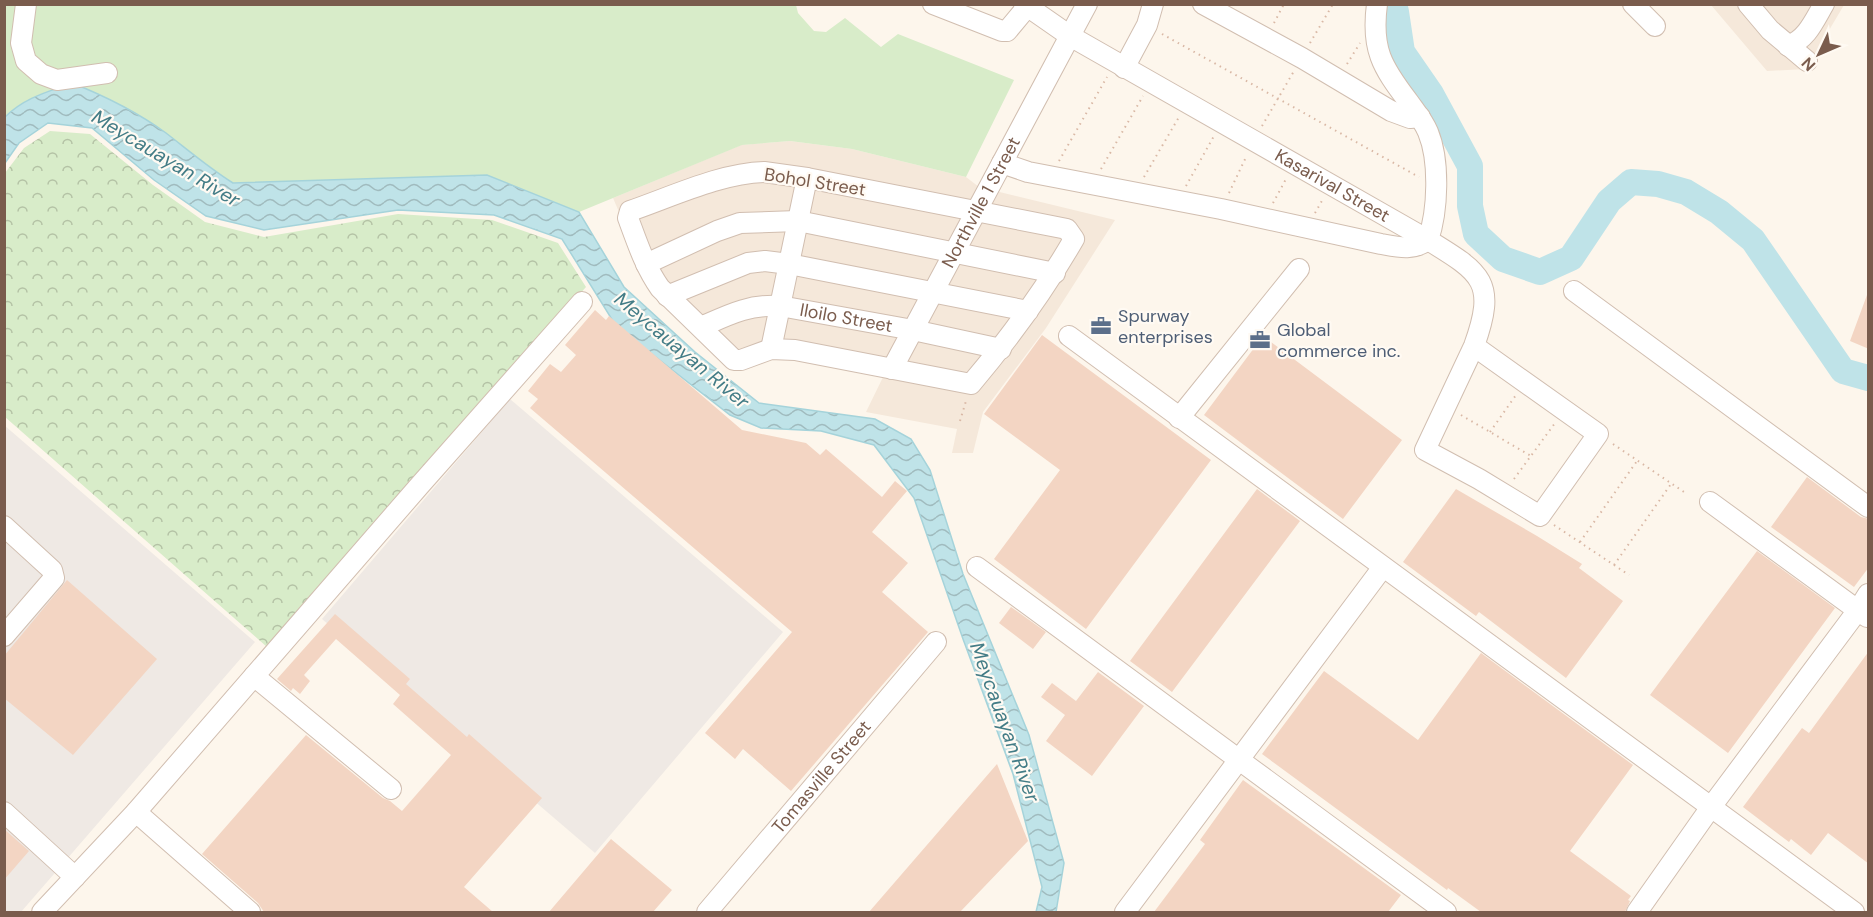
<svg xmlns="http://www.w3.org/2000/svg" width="1873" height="917" font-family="'DM Sans',sans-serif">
  <defs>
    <pattern id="forest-crowns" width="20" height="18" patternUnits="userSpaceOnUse" patternTransform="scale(1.5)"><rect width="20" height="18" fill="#d8ecc9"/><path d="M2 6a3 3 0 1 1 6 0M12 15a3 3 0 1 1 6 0" fill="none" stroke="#b4c2a5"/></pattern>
    <pattern id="water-waves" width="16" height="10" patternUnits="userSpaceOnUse" patternTransform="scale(1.5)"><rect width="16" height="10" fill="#bfe3e8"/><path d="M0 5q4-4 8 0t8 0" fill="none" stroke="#a0bbbe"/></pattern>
  </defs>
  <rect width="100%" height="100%" fill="#fdf6ec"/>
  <path fill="#f5e8da" d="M1711,5h133l-38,64 -39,2z
    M790,141l62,8 114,28 13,10 136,33 -69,108 -63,84 -10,41h-21l5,-24 -91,-17 19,-39 -107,-20 -42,14 -89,-90 -34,-79 128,-53z"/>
  <path fill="#efe9e4" d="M510,399l273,233 -188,221 -273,-234z
    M4,425l251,217 -234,270h-17z"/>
  <path fill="#d8ecc9" d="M4,5h792l2,8 16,18 12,1 19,-14 36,29 17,-13 116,46 -48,97 -114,-28 -62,-8 -48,4 -163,67 -92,-37 -254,8 -161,-100c-25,9 -48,15 -67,34z"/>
  <path fill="url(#forest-crowns)" d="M50,131l40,3 63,51 52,37 59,15 134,-23 94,6 66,23 28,44 -319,360 -262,-230v-244l19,-25z"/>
  <path fill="url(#water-waves)" stroke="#a5d3da" stroke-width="1.5" d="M72,83c33,13 65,29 94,50 22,17 43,35 67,50l254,-8 92,37 45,75 71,65 64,51 116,16 36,20 19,31 33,104 66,161 35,128 -8,49h-20l6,-25 -29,-113 -50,-135 -49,-141 -40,-53 -53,-14 -60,-3 -31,-13 -114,-89 -54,-87 -68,-24 -96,-5 -134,20 -58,-14 -52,-36 -62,-52 -44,-5 -29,20 -14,20v-46c19,-19 42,-25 67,-34z"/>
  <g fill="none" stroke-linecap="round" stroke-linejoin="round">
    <path stroke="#bfe3e8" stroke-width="26" d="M1394,4l2,8 6,40 29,42 39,72v40l6,28 27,25 37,13 31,-14 38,-57 22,-19 27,2 28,8 33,20 34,28 90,131 25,7"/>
  </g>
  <path fill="#f3d5c3" d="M1867,295h2v54l-19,-8z
    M595,310l11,10 3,-4 133,114 64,13 14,12 6,-6 56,48 13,-16 12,10 -35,41 36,31 -26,29 46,40 -137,159 -48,-42 -8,10 -30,-26 87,-101 -262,-224 8,-9 -10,-8 22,-27 11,8 15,-17 -11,-10z
    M1042,335l169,125 -125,169 -92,-70 66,-89 -76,-56z
    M1263,336l139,104 -59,79 -139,-104z
    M1807,477l54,40 8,2v48l-15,20 -83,-60z
    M1257,489l43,32 -128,171 -42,-31z
    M1456,489l81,47 45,28 -3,4 44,33 -57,77 -87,-66 -3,4 -73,-54z
    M1757,551l78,57 -107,145 -78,-58z
    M67,580l90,79 -84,96 -69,-57v-42z
    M1011,607l35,25 -13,17 -34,-26z
    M335,614l75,65 -4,5 61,53 2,-3 73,64 -78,89 29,25h-229l-6,-9 -56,-49 104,-119 77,63 7,3 12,10 49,-56 -58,-51 7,-9 -64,-56 -32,36 6,6 -10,13 -7,-6 -2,3 -14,-12z
    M1869,651v213l-41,-31 -17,22 -20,-16 -2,3 -46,-35 59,-79 7,5z
    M1481,653l152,112 -63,86 61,45 -3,4 2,1 -5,11h-144l-33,-24 -1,2 -185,-136 62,-83 94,69z
    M1098,672l46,34 -52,70 -46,-35 19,-26 -24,-18 11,-14 24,18z
    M997,764l31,77 -68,71h-91z
    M1243,780l158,115 -13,17h-234l51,-68 -5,-4z
    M4,829l25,22 -25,29z
    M611,839l61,51 -19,22h-104z"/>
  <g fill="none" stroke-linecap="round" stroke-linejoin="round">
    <g stroke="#d1beb0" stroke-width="22">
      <g id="minor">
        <path d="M26,4l-5,39 5,18 15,13 16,6 50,-7"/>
        <path d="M933,4l69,27h5l20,-24"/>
        <path id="s1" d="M1024,4l46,32 358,204c54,33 69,42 46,106l-49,104 54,29 61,37 58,-82 -124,-88"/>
        <path d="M1203,4l99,54 89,53 19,7 10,-1"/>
        <path d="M1633,4l22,22"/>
        <path d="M1748,4l22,26 37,31"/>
        <path d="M1788,46c19,-7 26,-25 36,-42"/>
        <path d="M1124,68l23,-43 6,-21"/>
        <path d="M1002,163l26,9 193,37 160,35c17,3 32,7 47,-4 10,-29 12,-79 0,-108 -5,-12 -13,-21 -20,-31 -26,-34 -37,-52 -31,-97"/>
        <path d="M764,172l43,6 260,51 7,10c-30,52 -65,100 -103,145l-176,-34 -24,-1 -30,11h-7l-74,-72c-15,-21 -23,-46 -32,-70l2,-7c41,-14 91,-38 134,-39z"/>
        <path d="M646,264l71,-33 23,-8 58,-2 257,52"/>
        <path d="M1574,291l294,216"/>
        <path d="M667,296l81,-33 17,-2 24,3 239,47"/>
        <path id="s2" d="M701,327c27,-12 48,-23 79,-21l133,24 88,19"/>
        <path d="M1069,336l785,576"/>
        <path d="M771,349l36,-171"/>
        <path id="s3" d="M892,369l195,-365"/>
        <path d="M1179,418l120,-149"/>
        <path d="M1710,502l157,115"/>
        <path d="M4,526l48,44 2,8 -50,58"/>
        <path d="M977,567l469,345"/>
        <path d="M254,676l137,113"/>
        <path d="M4,812l71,65"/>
        <path d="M136,812l114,100"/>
        <path d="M42,912l94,-100 284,-327 162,-183"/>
        <path id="s4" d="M707,912l229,-270"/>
        <path d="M1125,912l258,-345"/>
        <path d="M1637,912l74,-105 147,-197 10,-16"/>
      </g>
    </g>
    <path stroke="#d9b8a5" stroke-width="2" stroke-dasharray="1.5 4.5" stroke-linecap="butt" d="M1274,23l10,-19
      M1162,34l257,143
      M1310,43l23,-39
      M1347,64l13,-21
      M1262,126l32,-55
      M1059,161l48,-84
      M1101,169l42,-73
      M1144,177l35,-60
      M1186,186l28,-50
      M1229,193l18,-38
      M1273,203l13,-24
      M1315,213l8,-14
      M1461,415l70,41
      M960,421l6,-20
      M1490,432l26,-37
      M1613,444l71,48
      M1514,479l41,-56
      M1554,525l75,50
      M1580,542l57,-81
      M1614,565l57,-81"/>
    <use href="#minor" stroke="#fff" stroke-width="20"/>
  </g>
  <defs>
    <g id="office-bare" transform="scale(1.62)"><path d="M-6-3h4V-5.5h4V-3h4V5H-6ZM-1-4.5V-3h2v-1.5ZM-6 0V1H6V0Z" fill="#5c6f8a" stroke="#fffaf3" stroke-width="2.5" paint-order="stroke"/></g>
  </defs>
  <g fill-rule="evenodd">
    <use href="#office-bare" x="1101" y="326"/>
    <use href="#office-bare" x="1260" y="340"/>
  </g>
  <g text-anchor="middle" stroke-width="4.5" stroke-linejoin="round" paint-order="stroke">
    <g font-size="18" fill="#7a5c4d" stroke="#fffaf3">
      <text transform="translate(815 182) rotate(9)" y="6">Bohol Street</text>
      <text dy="6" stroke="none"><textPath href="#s1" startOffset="358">Kasarival Street</textPath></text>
      <text dy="6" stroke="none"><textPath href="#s3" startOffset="189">Northville 1 Street</textPath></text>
      <text dy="6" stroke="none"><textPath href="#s2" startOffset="150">Iloilo Street</textPath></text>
      <text dy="6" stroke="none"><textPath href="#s4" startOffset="177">Tomasville Street</textPath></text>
    </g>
    <g font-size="18" fill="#4e5e75" stroke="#fffaf3" text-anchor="start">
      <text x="1118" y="322">Spurway<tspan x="1118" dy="21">enterprises</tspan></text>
      <text x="1277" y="336">Global<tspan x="1277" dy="21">commerce inc.</tspan></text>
    </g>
    <g font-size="20" font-style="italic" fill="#437c86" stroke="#fffaf3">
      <text transform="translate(166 158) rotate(31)" y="7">Meycauayan River</text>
      <text transform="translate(682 350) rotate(40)" y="7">Meycauayan River</text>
      <text transform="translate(1005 722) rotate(70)" y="7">Meycauayan River</text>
    </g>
  </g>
  <rect width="1873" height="917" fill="none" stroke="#7a5c4d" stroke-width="12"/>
  <g transform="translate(1819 54) rotate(226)" stroke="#fffaf3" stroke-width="4.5" paint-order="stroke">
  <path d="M0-4.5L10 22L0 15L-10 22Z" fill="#7a5c4d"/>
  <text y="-9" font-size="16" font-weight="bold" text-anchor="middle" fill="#7a5c4d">N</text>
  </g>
</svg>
